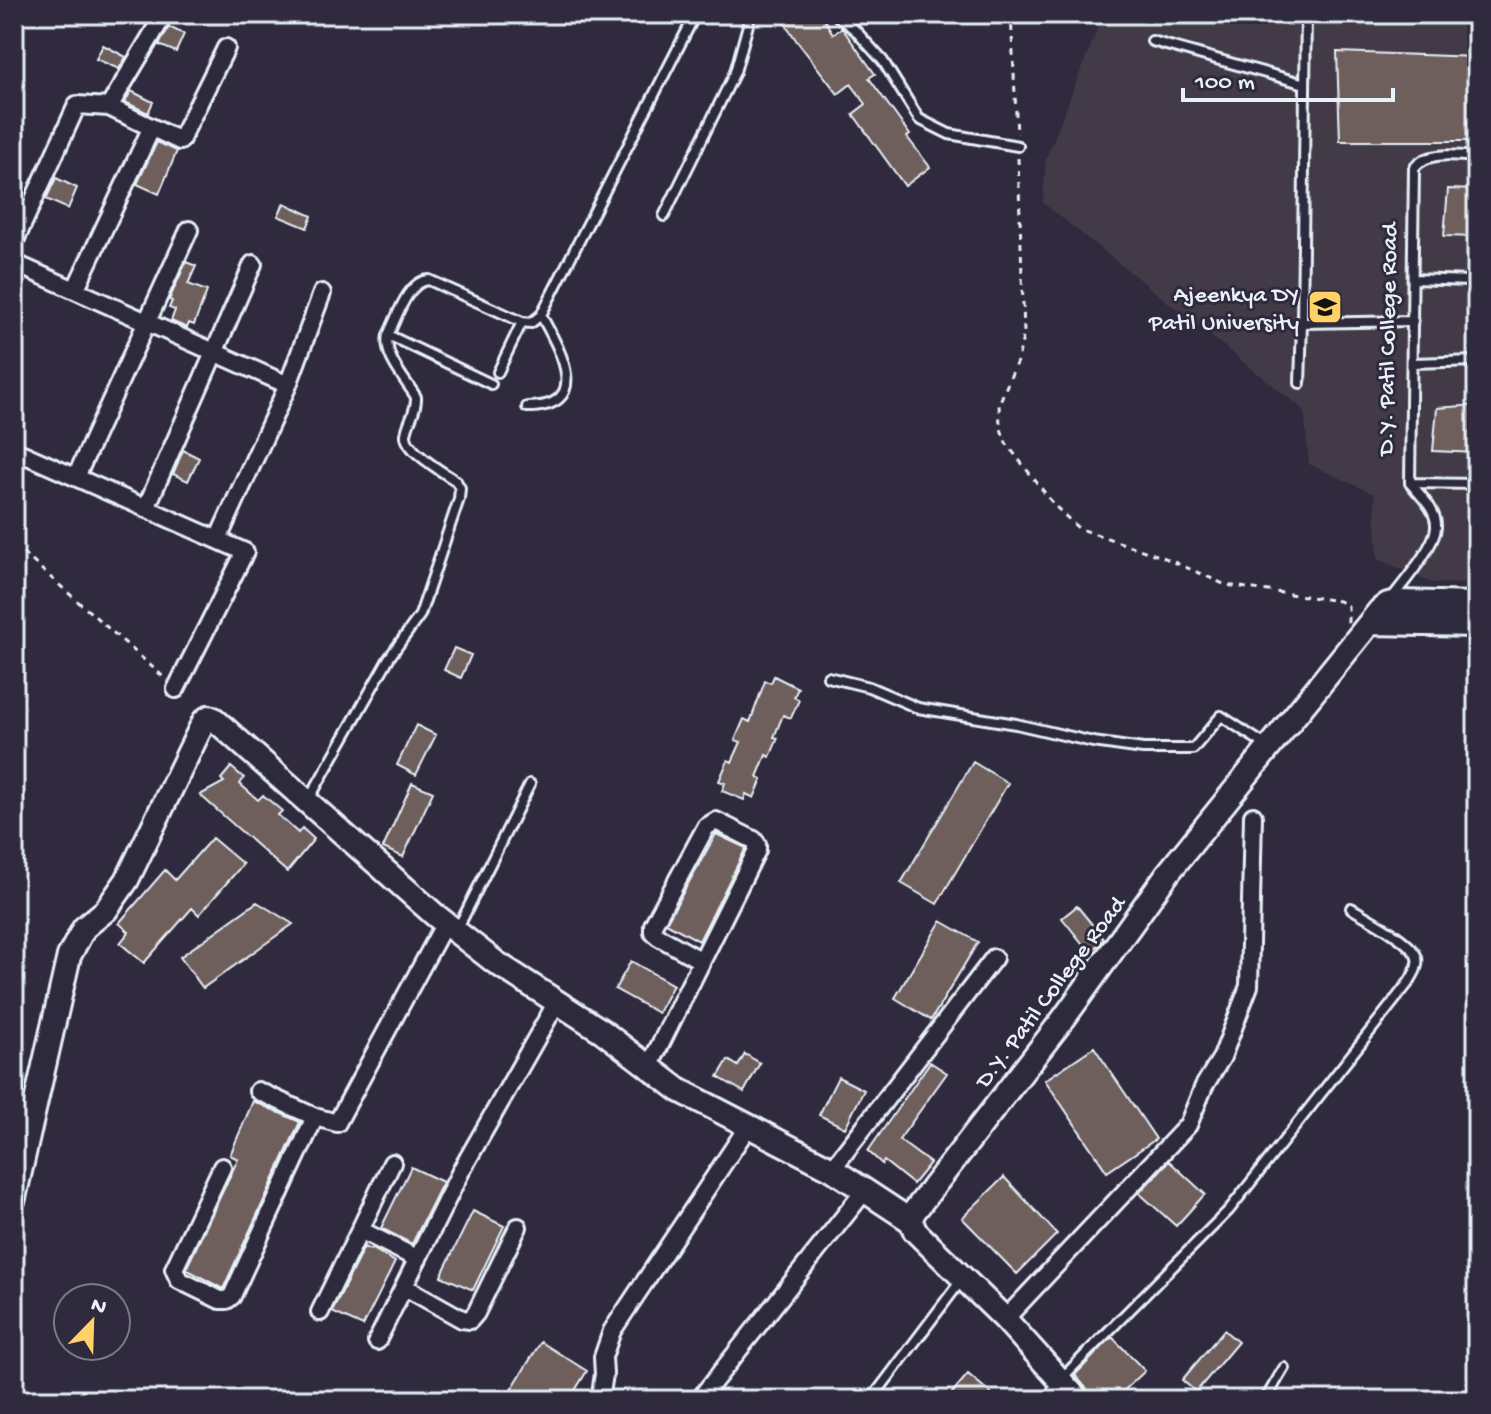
<svg xmlns="http://www.w3.org/2000/svg" width="1491" height="1414" font-family="'Gochi Hand',sans-serif">
  <rect width="100%" height="100%" fill="#2f2a3d"/>
  <filter id="ink" filterUnits="userSpaceOnUse"><feTurbulence type="fractalNoise" baseFrequency=".0125" numOctaves="2"/><feDisplacementMap in="SourceGraphic" scale="16" xChannelSelector="R" yChannelSelector="G"/><feConvolveMatrix kernelMatrix="1 2 1 2 8 2 1 2 1" color-interpolation-filters="sRGB"/></filter>
  <g filter="url(#ink)">
    <path fill="#423a46" d="M1103,14h374v570l-45,-1 -54,-24 -4,-65 -65,-30 -5,-54 -261,-207 3,-44z"/>
    <path fill="#6e5e5c" stroke="#e8f1f8" stroke-width="2" d="M793,14h28l12,20 9,-6 33,46 -6,4 41,57 -3,2 23,30 -25,19 -52,-72 13,-10 -15,-20 -13,10 -42,-54 -13,-20z
      M169,27l15,7 -8,18 -17,-7z
      M103,45l23,12 -7,12 -23,-10z
      M1337,52l140,5v84h-137z
      M131,91l22,11 -5,11 -23,-11z
      M157,142l20,9 -18,43 -22,-10z
      M56,178l21,10 -9,21 -22,-10z
      M1448,189l29,1v47l-33,-1z
      M284,203l28,13 -5,12 -29,-12z
      M186,262l10,4 -8,18 19,7 -13,34 -5,-2 -2,5 -16,-7 4,-11 -6,-2 3,-7 -3,-1z
      M1477,405v48l-44,-2 4,-43z
      M183,450l16,8 -11,23 -15,-7z
      M454,648l17,7 -10,23 -17,-8z
      M774,676l24,12 -4,9 5,3 -8,18 -8,-3 -9,22 4,1 -8,19 -4,-2 -9,22 5,2 -8,19 -8,-4 -2,6 -22,-9 3,-8 -6,-2 9,-21 4,2 9,-20 -6,-2 9,-21 6,3 15,-41 6,2z
      M416,725l20,10 -20,40 -19,-10z
      M973,762l35,21 -71,121 -36,-21z
      M231,767l13,11 -4,6 18,16 5,-5 19,16 -4,4 20,18 4,-5 12,11 -27,33 -87,-77 24,-13 -3,-3z
      M412,783l21,9 -30,65 -20,-9z
      M716,834l30,14 -47,93 -33,-18z
      M212,838l31,26 -44,51 -7,-7 -48,55 -24,-20 9,-11 -10,-9 46,-53 10,10z
      M257,902l36,22 -90,64 -23,-31z
      M1077,906l27,33 -14,14 -28,-35z
      M941,921l37,21 -47,78 -36,-22z
      M631,961l42,24 -15,28 -43,-24z
      M1094,1047l62,92 -49,33 -62,-92z
      M745,1054l15,9 -16,29 -26,-15 10,-17 10,6z
      M930,1062l17,11 -48,67 31,23 -17,21 -29,-23 -2,3 -14,-13z
      M838,1077l26,13 -19,38 -26,-13z
      M253,1101l47,21 -77,167 -37,-20 52,-110 -8,-4z
      M1169,1161l36,33 -29,32 -37,-33z
      M411,1167l32,15 -31,62 -31,-16z
      M1004,1177l53,57 -40,40 -55,-56z
      M473,1211l31,15 -31,64 -32,-14z
      M364,1247l6,3 1,-2 24,14 -32,64 -31,-14z
      M1224,1330l14,12 -42,50 -14,-12z
      M1112,1337l33,34 -31,29h-18l-21,-25z
      M541,1342l46,29 -18,29h-43l-15,-10z
      M968,1374l31,26h-53z"/>
    <g fill="none" stroke-linecap="round" stroke-linejoin="round">
      <g stroke="#e8f1f8" stroke-width="14">
        <path id="lane" d="M835,14l20,16 28,31 36,58 30,15 69,12
          M1306,14l-4,309 111,-2
          M1152,41l153,43
          M664,216l71,-144 16,-58
          M1413,279l57,2 7,4
          M388,335l103,49
          M1412,363l65,-2
          M498,372l24,-50
          M1300,383l2,-60
          M527,407c68,0 31,-60 14,-92
          M1410,483l67,1
          M1392,598c12,-16 43,-52 44,-71 1,-17 -16,-32 -26,-44l4,-315c14,-18 43,-12 63,-11
          M828,677l41,10 49,21 98,16 77,18 50,7h50l28,-33 46,30
          M308,801l81,-143 31,-43 39,-116 1,-11 -4,-7c-13,-9 -52,-31 -50,-47 2,-13 11,-23 10,-37 -11,-18 -33,-41 -28,-62 9,-17 19,-54 41,-55l93,42 9,1 10,-8 153,-298 7,-3
          M457,930l73,-146
          M871,1400l92,-122
          M1046,1400l15,-21 168,-169 180,-228c4,-7 10,-15 8,-24 -4,-17 -50,-40 -66,-50
          M1265,1400l19,-32"/>
      </g>
      <g stroke="#e8f1f8" stroke-width="22">
        <path id="street" d="M109,107l50,-84
          M14,243l63,-138 32,2 71,34 46,-93
          M14,263l274,122 -70,154
          M75,290l76,-161
          M288,385l34,-92
          M23,454l222,98 -69,137
          M76,477l113,-247
          M146,508l107,-244
          M649,1067l108,-217v-6l-3,-4 -38,-19 -10,6 -53,98v7l6,5 41,23
          M258,1091l57,26 22,6 108,-200
          M392,1163l-32,67 58,29
          M222,1167l-48,102 5,11 41,20h7l5,-4 83,-179
          M832,1169l162,-211
          M405,1287l57,32 8,1 6,-7 42,-86
          M320,1312l40,-82
          M1005,1319l183,-194 16,-39 18,-29 27,-71 4,-170
          M377,1341l84,-170 96,-169
          M600,1400l4,-26 -1,-17 9,-26 137,-206
          M699,1400l167,-211"/>
      </g>
      <g stroke="#e8f1f8" stroke-width="28">
        <path id="secondary" d="M1371,623l106,2
          M14,1198l55,-242 15,-28 22,-18 21,-30 77,-159 5,-4 5,2 221,196 60,47 107,69 77,59 153,79 79,52
          M1078,1400l-73,-81 -90,-88 -4,-10 2,-8 151,-195 104,-145 212,-263 8,-6 11,-2 78,2"/>
      </g>
      <path stroke="#e8f1f8" stroke-width="3" stroke-dasharray="6 6" stroke-linecap="butt" d="M1011,14l6,120
        M1018,158l6,175 -6,26 -19,45 1,22 6,17 49,63 23,22 87,30 61,27 113,16 9,5v18
        M14,545l153,135"/>
      <use href="#lane" stroke="#2f2a3d" stroke-width="8"/>
      <use href="#street" stroke="#2f2a3d" stroke-width="16"/>
      <use href="#secondary" stroke="#2f2a3d" stroke-width="22"/>
    </g>
  </g>
  <defs>
    <g id="university-square" transform="scale(1.8)"><rect x="-9" y="-9" width="18" height="18" rx="4" fill="#ffd166" stroke="#2f2a3d"/><path d="M0-5L7-2L0 1L-7-2ZM-4 1L0 2.5L4 1V4Q0 6-4 4Z" fill="#111"/></g>
  </defs>
  <g fill-rule="evenodd">
    <use href="#university-square" x="1325" y="307"/>
  </g>
  <g text-anchor="middle" stroke-width="6" stroke-linejoin="round" paint-order="stroke">
    <g font-size="24" fill="#e8f1f8" stroke="#2f2a3d" text-anchor="end">
      <text x="1299" y="301">Ajeenkya DY<tspan x="1299" dy="28">Patil University</tspan></text>
    </g>
    <g font-size="24" fill="#e8f1f8" stroke="#2f2a3d">
      <text transform="translate(1386 339) rotate(-89)" y="8">D.Y. Patil College Road</text>
      <text transform="translate(1049 991) rotate(-53)" y="8">D.Y. Patil College Road</text>
    </g>
  </g>
  <rect width="1491" height="1414" fill="none" stroke="#2f2a3d" stroke-width="48"/>
  <rect x="24" y="24" width="1443" height="1366" fill="none" stroke="#e8f1f8" stroke-width="3" filter="url(#ink)"/>
  <g transform="translate(92 1322) rotate(23)"><circle r="38" fill="#2f2a3d" stroke="#797a88" stroke-width="2"/>
  <path d="M0-6L14 30L0 20L-14 30Z" fill="#ffd166"/>
  <text y="-12" font-size="22" font-weight="bold" text-anchor="middle" fill="#e8f1f8">N</text>
  </g>
  <path d="M1183 88v12h210v-12" fill="none" stroke="#e8f1f8" stroke-width="4"/>
  <text x="1195" y="88" font-size="24" fill="#e8f1f8" stroke="#2f2a3d" stroke-width="6" paint-order="stroke">100 m</text>
</svg>
